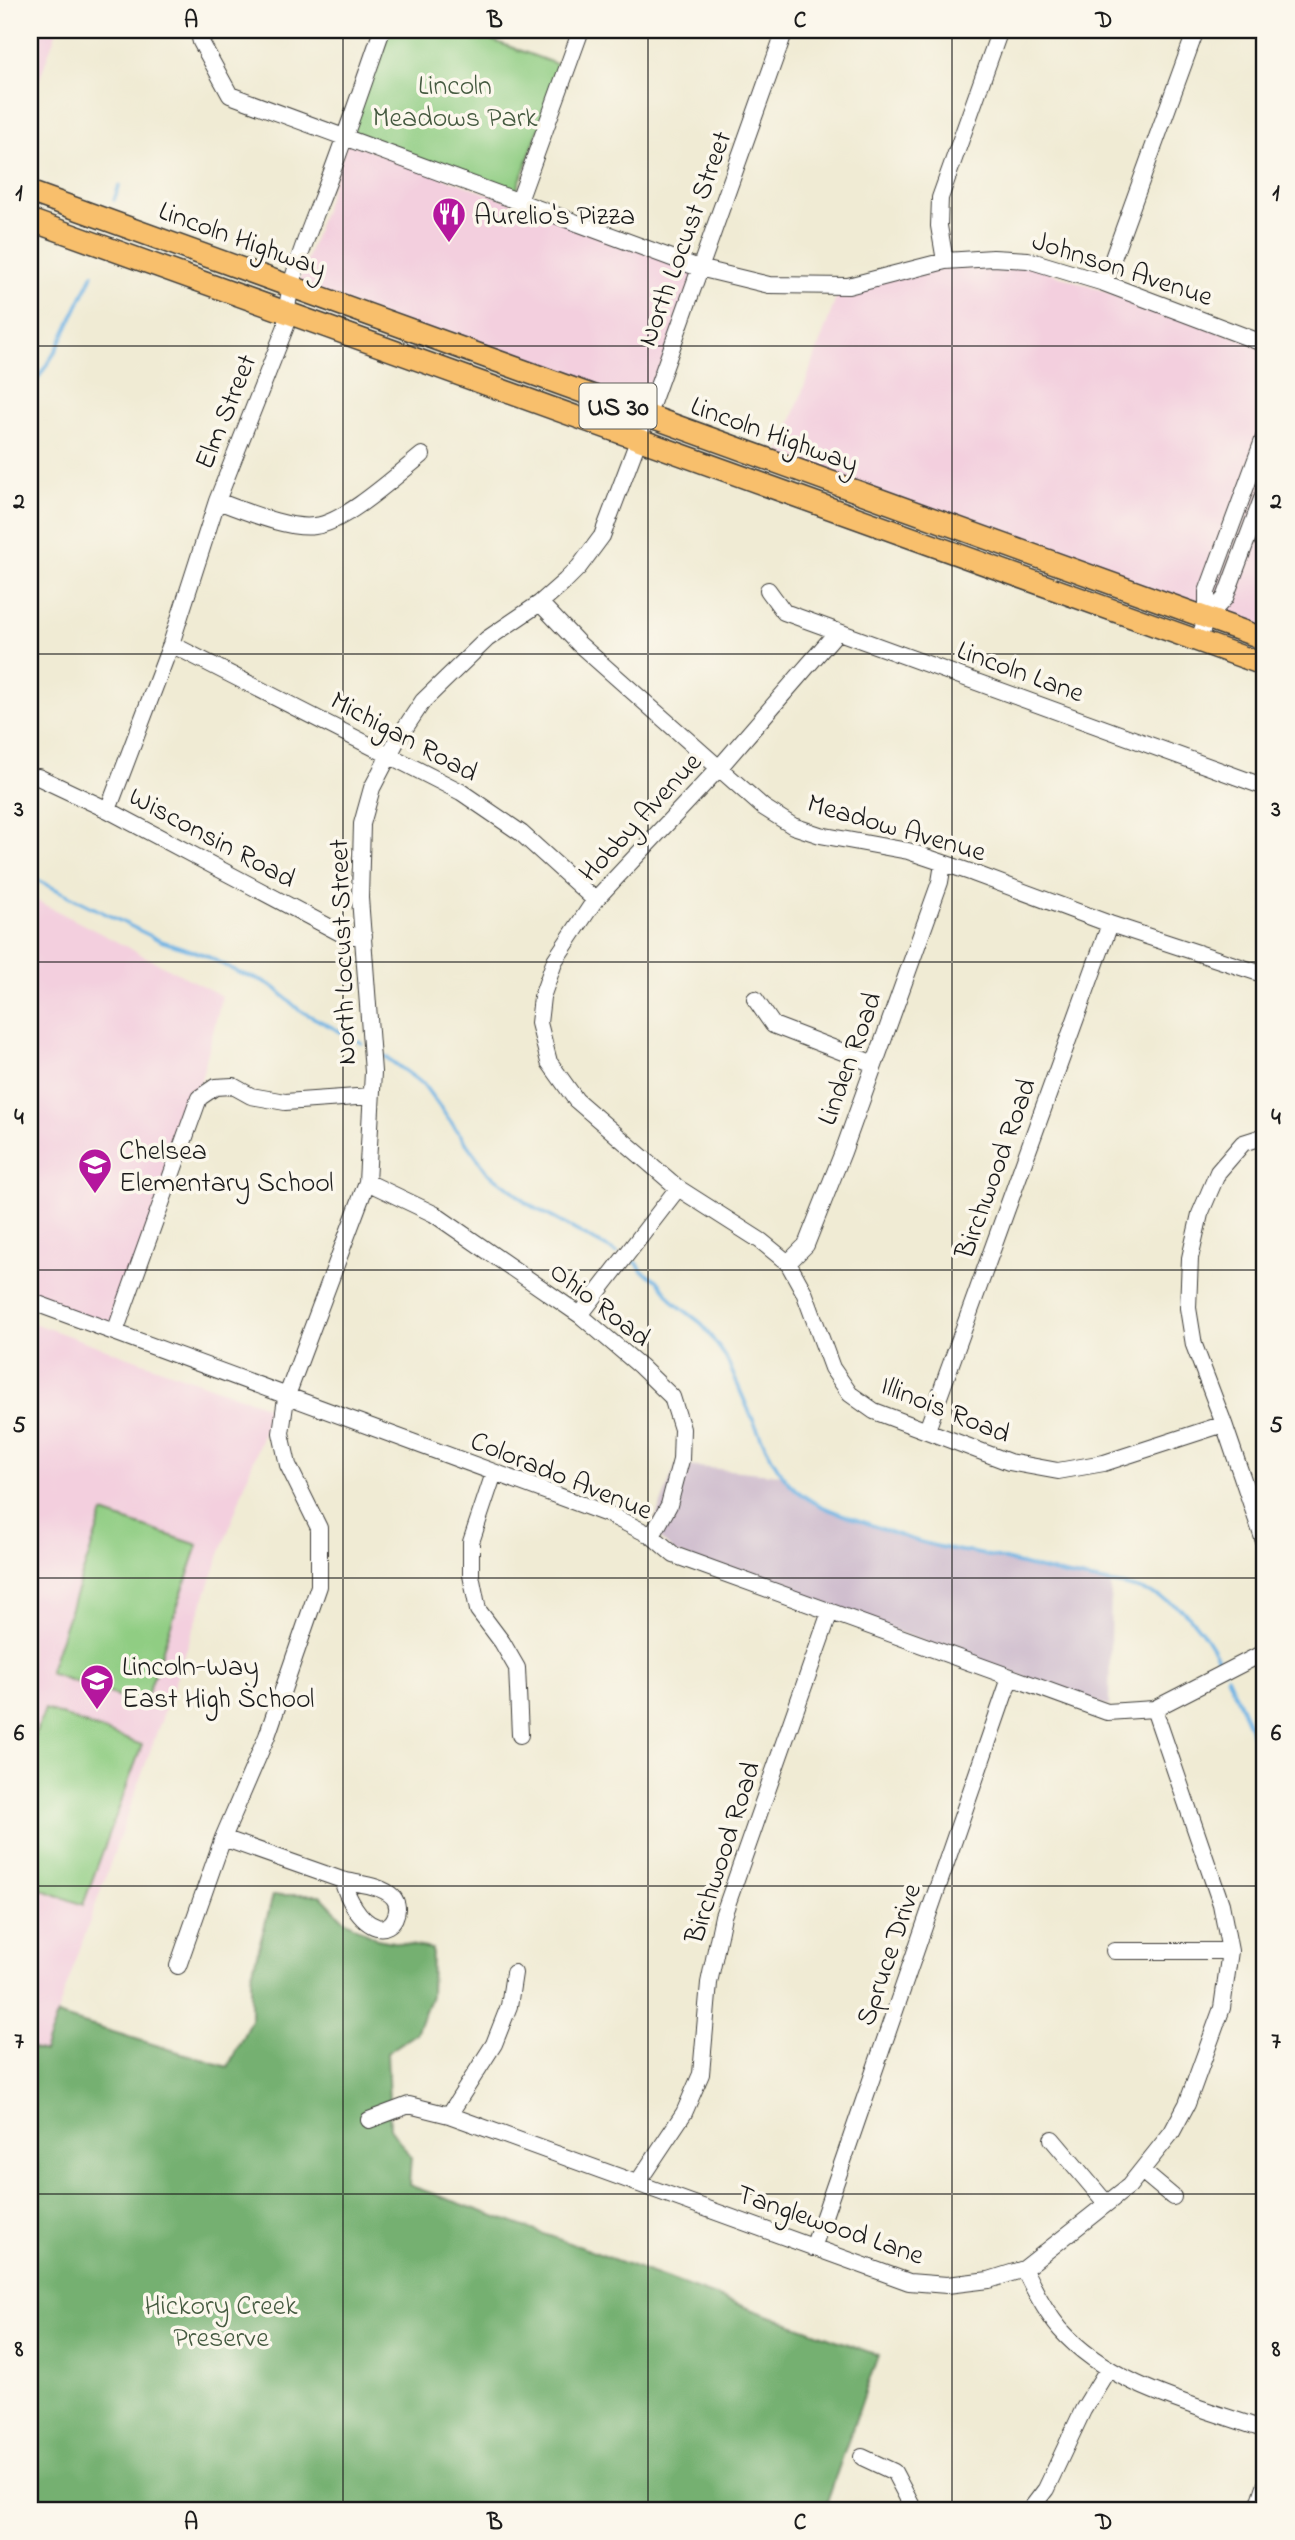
<svg xmlns="http://www.w3.org/2000/svg" width="1295" height="2540" font-family="'Indie Flower',sans-serif">
  <rect width="100%" height="100%" fill="#fbf7ec"/>
  <filter id="ink" filterUnits="userSpaceOnUse"><feTurbulence type="fractalNoise" baseFrequency=".0143" numOctaves="2"/><feDisplacementMap in="SourceGraphic" scale="14" xChannelSelector="R" yChannelSelector="G"/><feConvolveMatrix kernelMatrix="1 2 1 2 8 2 1 2 1" color-interpolation-filters="sRGB"/></filter>
  <filter id="wash" filterUnits="userSpaceOnUse"><feTurbulence type="fractalNoise" baseFrequency=".00686" numOctaves="4" result="noise"/><feDisplacementMap in="SourceGraphic" scale="28" xChannelSelector="R" yChannelSelector="G"/><feGaussianBlur stdDeviation="1.57" result="paint"/><feColorMatrix in="noise" values="0 0 0 0 0 0 0 0 0 0 0 0 0 0 0 0 0 1.4 0 .05"/><feComposite in="paint" operator="in"/></filter>
  <g filter="url(#wash)">
    <rect width="100%" height="100%" fill="#f0ebd4"/>
    <path fill="#f3cfde" d="M30,30h27l-27,76z
      M347,142l349,128 -51,141 -347,-126z
      M945,263l84,2 236,82v285l-487,-173 61,-169z
      M30,897l192,99 -24,96 -86,236 -82,-30z
      M30,1322l242,86 -229,645 -13,-5z"/>
    <path fill="#cfbdce" d="M676,1465l106,10 8,9 24,20 71,27 54,16 172,35 -2,125 -434,-154 -24,-23z"/>
    <path fill="#90cd83" stroke="#567450" stroke-width="2" d="M387,30h77l98,36 -47,129 -166,-60z
      M103,1513l95,32 -54,160 -95,-32z
      M45,1709l97,36 -59,160 -53,-20v-136z"/>
    <path fill="#74b071" stroke="#486646" stroke-width="2" d="M273,1895h47l23,24 34,20 55,10 -1,47 -15,37 -29,20 3,75 21,29 -2,28 469,170 -54,155h-794v-462l14,4 13,-37 171,52 23,-47v-43z"/>
    <g fill="none" stroke-linecap="round" stroke-linejoin="round">
      <path stroke="#6eb3e4" stroke-width="3.5" d="M114,200l5,-14
        M30,391l27,-42 36,-75
        M30,871l7,9 124,61 44,14 32,17 26,9 12,7 24,22 63,33
        M379,1052l44,32 66,90 20,13 17,16 91,50
        M633,1261l4,2 5,8 15,9 18,23 26,20 24,33c16,34 41,103 65,128 20,21 47,29 74,38 25,10 50,19 76,25 19,4 39,6 58,11 22,6 44,12 67,17 40,9 75,8 111,31 22,14 37,41 48,64
        M1227,1676l23,51 10,43 5,10"/>
    </g>
  </g>
  <g filter="url(#ink)">
    <g fill="none" stroke-linecap="round" stroke-linejoin="round">
      <g stroke="#3c3b38" stroke-width="18">
        <path id="minor" d="M198,30l3,12 29,53 469,173 70,17 79,1 97,-25 48,-3 35,2 76,23 161,61
          M519,201l62,-171
          M945,261l-6,-35 1,-28 60,-168
          M1104,283l92,-253
          M217,501c26,9 71,29 98,25 30,-3 82,-51 107,-71
          M768,590l16,22 481,175
          M540,603l39,41 184,163 30,19 27,9 88,16 65,22 137,51 155,51
          M1207,617l18,-19 40,-107
          M837,632l-118,136 -124,132 -40,60 -13,37 -3,26 10,39 27,38 102,88 83,53 27,22 16,29 28,76 18,26 24,17 135,51 49,9 46,-8 120,-39
          M1198,641l9,-24v-25l58,-157
          M171,644l290,148 60,41 74,67
          M38,777l70,33 238,126h18
          M108,810l63,-166 46,-143 69,-175c-1,-44 28,-106 44,-149 18,-48 35,-98 52,-147
          M755,999l18,26 101,39
          M1265,1136l-22,7 -25,29 -18,42 -10,44 -2,50 6,37 30,79 41,120
          M367,1182l67,32 146,101 60,51 32,31 10,32 -1,31 -12,45 -17,31
          M788,1263l18,-18 37,-93 97,-270 3,-18
          M30,1301l580,214 42,21 22,19 433,157 47,-3 111,-57
          M580,1315l98,-127
          M115,1332l84,-234 16,-11 18,-1 18,10 34,6 86,-6
          M927,1430l183,-506
          M494,1473l-23,69v33l7,35 24,32 15,26 3,67
          M223,1838l119,42c5,16 17,42 35,47 16,4 26,-18 16,-30 -11,-12 -36,-13 -51,-17
          M1114,1951h116
          M178,1966l45,-128 44,-102 52,-150v-58l-31,-63 -7,-32 5,-35 81,-216 6,-110 -13,-174 2,-74 10,-36 25,-48 26,-39 64,-62 53,-36 25,-22 14,-14 23,-31 45,-119 138,-387
          M449,2115l45,-71 15,-38 5,-33
          M369,2120l40,-15 40,10 460,167 38,3 42,-5 35,-11 105,-83 43,-54 15,-28 35,-96 8,-57 -9,-47 -67,-195
          M1052,2139l54,64
          M1142,2171l31,26
          M638,2182l46,-69 17,-39 8,-91 14,-67 107,-304
          M813,2248l197,-570
          M1024,2269c10,21 21,42 36,60 51,58 135,76 205,101
          M862,2457l32,15 20,38
          M1030,2510l16,-21 37,-79 25,-41
          M1257,2510l8,-24"/>
      </g>
      <g stroke="#3c3b38" stroke-width="24">
        <path id="major" d="M30,192l1235,447
          M30,220l1235,445"/>
      </g>
      <use href="#minor" stroke="#fff" stroke-width="16"/>
      <use href="#major" stroke="#f8bf6c" stroke-width="21"/>
    </g>
  </g>
  <path fill="none" stroke="#1c1c1c" stroke-width="2" stroke-opacity="0.55" d="M343,30v2480M648,30v2480M952,30v2480M30,346h1235M30,654h1235M30,962h1235M30,1270h1235M30,1578h1235M30,1886h1235M30,2194h1235"/>
  <defs>
    <g id="restaurant-pin" transform="scale(1.75)"><path d="M0 17L-7.5 6A9.5 9.5 0 1 1 7.5 6Z" fill="#b5179e" stroke="#fbf7ec"/><path d="M-5-6h1v4h1v-4h1v4h1v-4h1v5L-1.5 .5V6h-2V.5L-5-1ZM5-6V6H3V1.5H1.5Q1.5-4 5-6Z" fill="#fff"/></g>
    <g id="school-pin" transform="scale(1.75)"><path d="M0 17L-7.5 6A9.5 9.5 0 1 1 7.5 6Z" fill="#b5179e" stroke="#fbf7ec"/><path d="M0-5L7-2L0 1L-7-2ZM-4 1L0 2.5L4 1V4Q0 6-4 4Z" fill="#fff"/></g>
  </defs>
  <g fill-rule="evenodd">
    <use href="#restaurant-pin" x="449" y="214"/>
    <use href="#school-pin" x="95" y="1165"/>
    <use href="#school-pin" x="97" y="1681"/>
  </g>
  <g text-anchor="middle" stroke-width="7" stroke-linejoin="round" paint-order="stroke">
    <rect fill="#fbf7ec" stroke="#5f5e5a" stroke-width="2" x="579.5" y="383.5" width="77" height="45" rx="5"/>
    <g font-size="26" font-weight="bold" fill="#1c1c1c">
      <text x="618" y="415">US 30</text>
    </g>
    <g font-size="28" fill="#455a40" stroke="#fbf7ec">
      <text x="455" y="94">Lincoln<tspan x="455" dy="32">Meadows Park</tspan></text>
      <text x="221" y="2314">Hickory Creek<tspan x="221" dy="32">Preserve</tspan></text>
    </g>
    <g font-size="28" fill="#1c1c1c" stroke="#fbf7ec" text-anchor="start">
      <text x="474" y="224">Aurelio's Pizza</text>
      <text x="119" y="1159">Chelsea<tspan x="119" dy="32">Elementary School</tspan></text>
      <text x="122" y="1675">Lincoln-Way<tspan x="122" dy="32">East High School</tspan></text>
    </g>
    <g font-size="28" fill="#1c1c1c" stroke="#fbf7ec">
      <text transform="translate(243 238) rotate(20)" y="10">Lincoln Highway</text>
      <text transform="translate(683 238) rotate(-70)" y="10">North Locust Street</text>
      <text transform="translate(1123 267) rotate(18)" y="10">Johnson Avenue</text>
      <text transform="translate(224 411) rotate(-68)" y="10">Elm Street</text>
      <text transform="translate(775 433) rotate(20)" y="10">Lincoln Highway</text>
      <text transform="translate(1021 670) rotate(20)" y="10">Lincoln Lane</text>
      <text transform="translate(405 735) rotate(28)" y="10">Michigan Road</text>
      <text transform="translate(639 816) rotate(-47)" y="10">Hobby Avenue</text>
      <text transform="translate(897 826) rotate(16)" y="10">Meadow Avenue</text>
      <text transform="translate(213 836) rotate(28)" y="10">Wisconsin Road</text>
      <text transform="translate(341 952) rotate(-92)" y="10">North Locust Street</text>
      <text transform="translate(848 1058) rotate(-70)" y="10">Linden Road</text>
      <text transform="translate(994 1168) rotate(-70)" y="10">Birchwood Road</text>
      <text transform="translate(601 1303) rotate(38)" y="10">Ohio Road</text>
      <text transform="translate(946 1408) rotate(22)" y="10">Illinois Road</text>
      <text transform="translate(562 1474) rotate(22)" y="10">Colorado Avenue</text>
      <text transform="translate(721 1852) rotate(-72)" y="10">Birchwood Road</text>
      <text transform="translate(887 1954) rotate(-71)" y="10">Spruce Drive</text>
      <text transform="translate(831 2223) rotate(19)" y="10">Tanglewood Lane</text>
    </g>
  </g>
  <rect width="1295" height="2540" fill="none" stroke="#fbf7ec" stroke-width="77"/>
  <rect x="38" y="38" width="1218" height="2464" fill="none" stroke="#1c1c1c" stroke-width="2.5"/>
  <g font-size="23" text-anchor="middle" font-weight="bold" fill="#1c1c1c">
    <text x="191" y="27">A</text>
    <text x="495" y="27">B</text>
    <text x="800" y="27">C</text>
    <text x="1104" y="27">D</text>
    <text x="19" y="200">1</text>
    <text x="1276" y="200">1</text>
    <text x="19" y="508">2</text>
    <text x="1276" y="508">2</text>
    <text x="19" y="816">3</text>
    <text x="1276" y="816">3</text>
    <text x="19" y="1124">4</text>
    <text x="1276" y="1124">4</text>
    <text x="19" y="1432">5</text>
    <text x="1276" y="1432">5</text>
    <text x="19" y="1740">6</text>
    <text x="1276" y="1740">6</text>
    <text x="19" y="2048">7</text>
    <text x="1276" y="2048">7</text>
    <text x="19" y="2356">8</text>
    <text x="1276" y="2356">8</text>
    <text x="191" y="2529">A</text>
    <text x="495" y="2529">B</text>
    <text x="800" y="2529">C</text>
    <text x="1104" y="2529">D</text>
  </g>
</svg>
